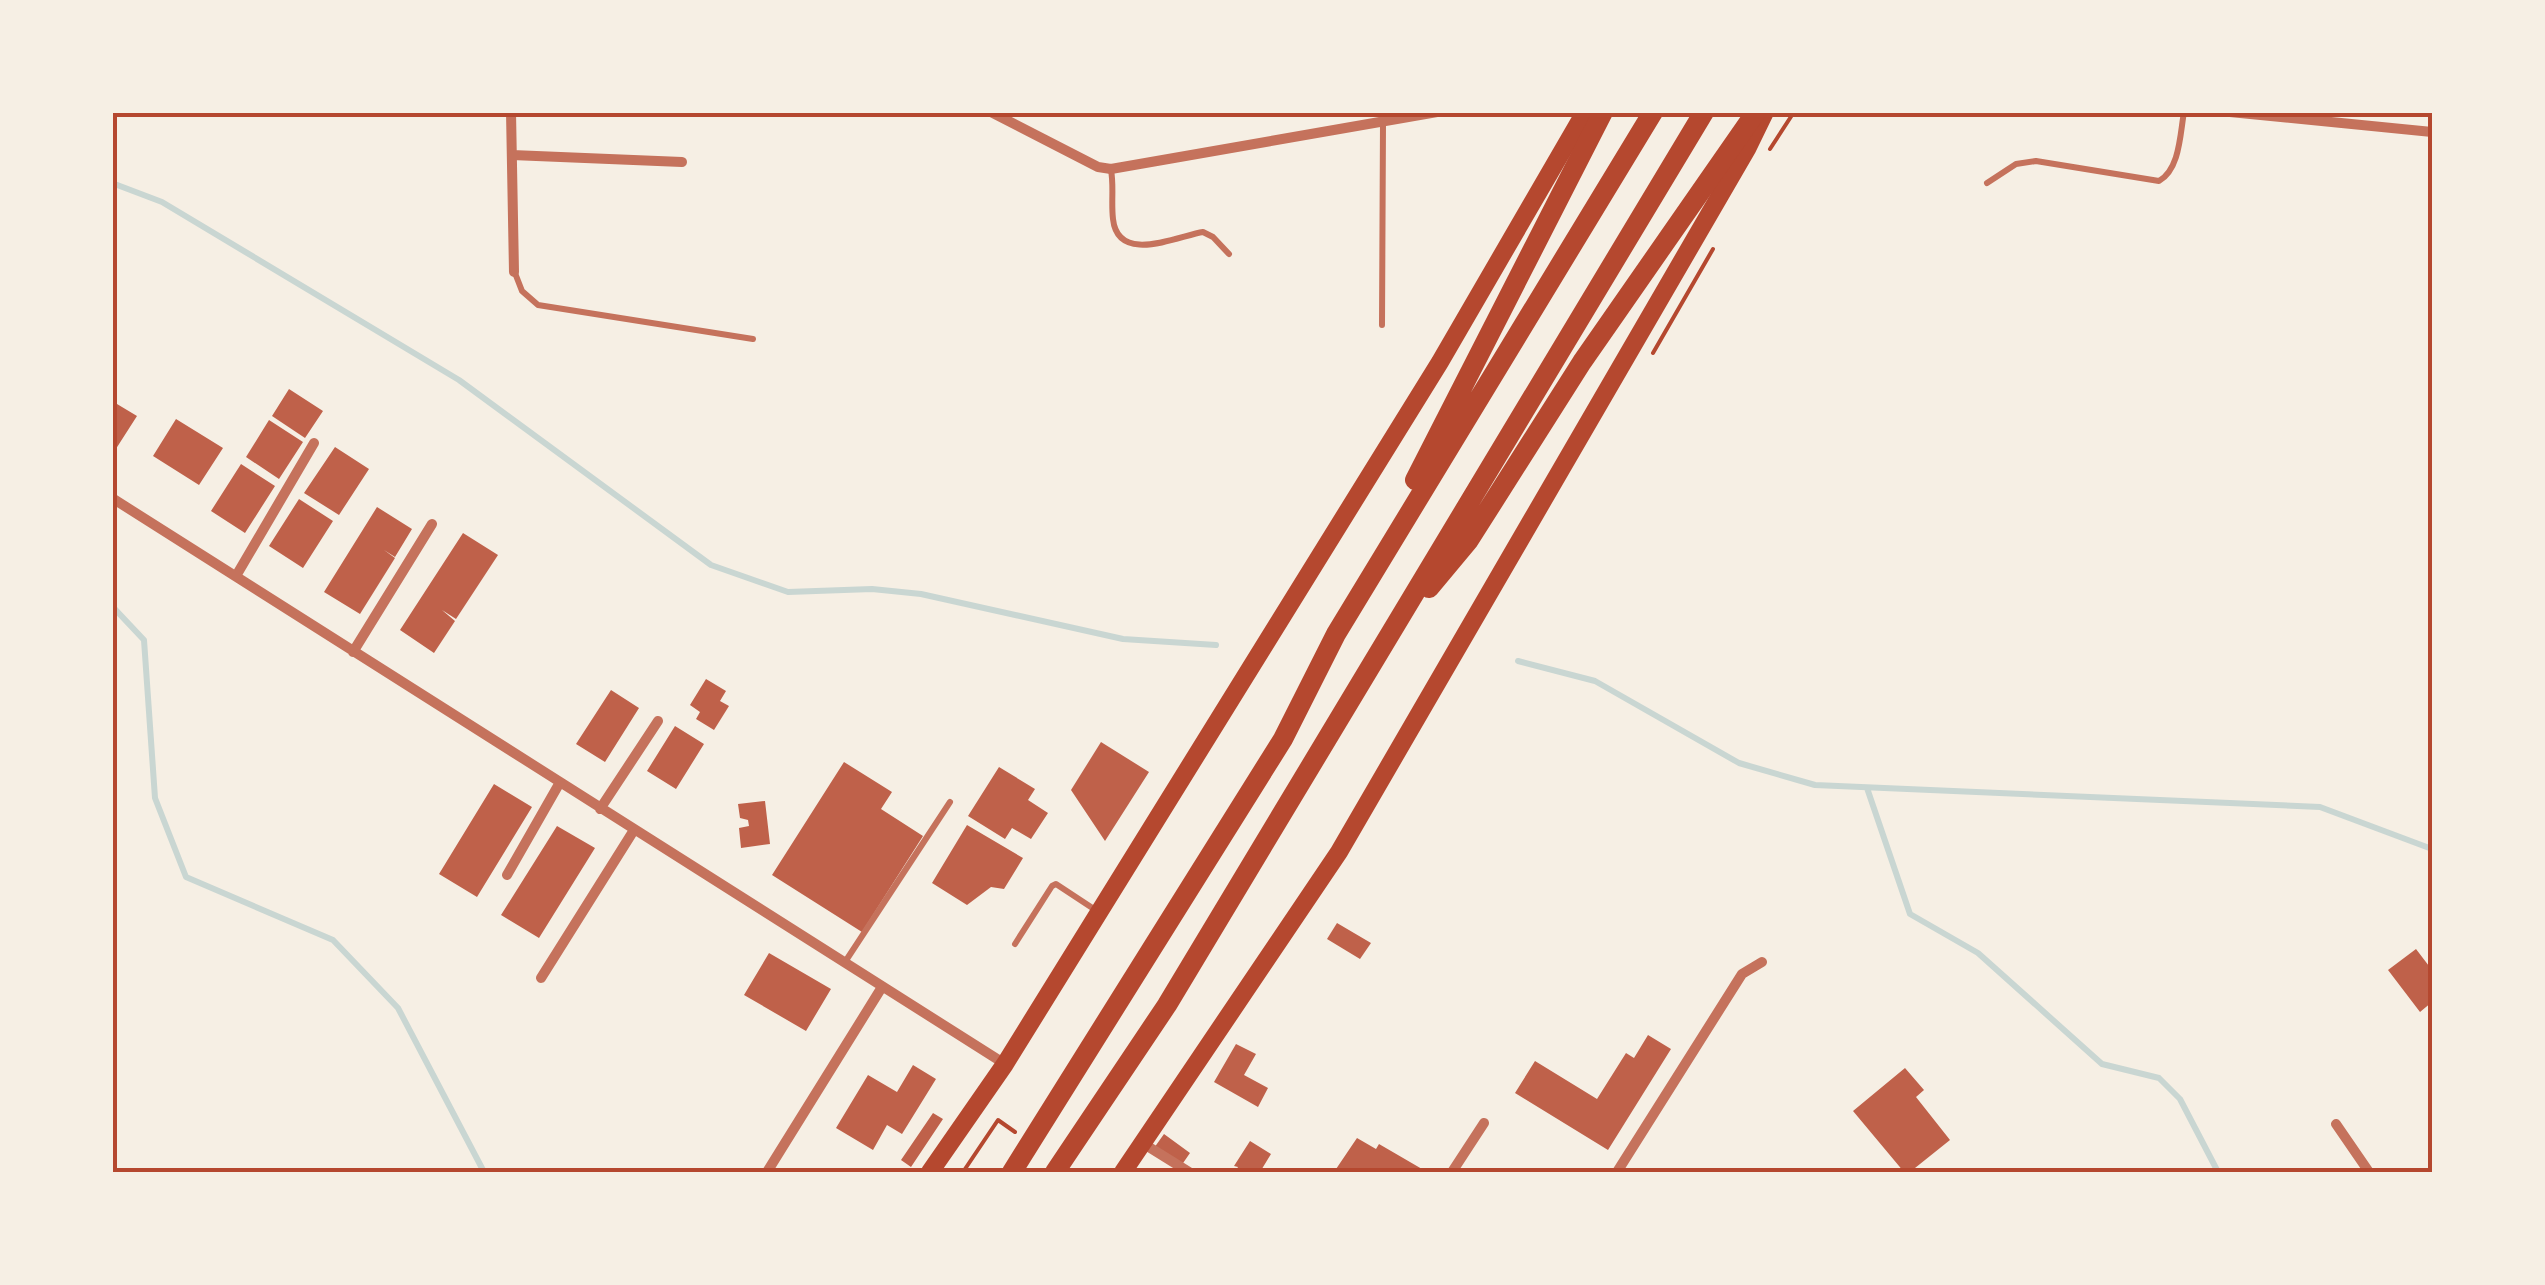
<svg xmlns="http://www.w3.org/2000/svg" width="2545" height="1285" font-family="'Zilla Slab',serif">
  <rect width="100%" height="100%" fill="#f6efe4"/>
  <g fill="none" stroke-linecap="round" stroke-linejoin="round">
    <path stroke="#c9d6d2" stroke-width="6" d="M112,183l50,19 297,178 252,185 77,27 84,-3 49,5 202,45 93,6
      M112,606l32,34 11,158 31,79 147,63 65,68 86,164
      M1518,661l77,20 144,82 76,22 505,22 112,42
      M1867,788l43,126 68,39 124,111 57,14 21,21 38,73"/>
  </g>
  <path fill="#bf614a" d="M289,389l34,22 -18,27 -33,-22z
    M112,401l25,15 -25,39z
    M176,419l47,29 -24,37 -46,-29z
    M269,420l34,22 -24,37 -33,-22z
    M335,447l34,22 -30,46 -35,-22z
    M241,464l34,22 -30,47 -34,-22z
    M299,499l34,22 -30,47 -34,-22z
    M377,507l35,22 -17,28 -11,-7 11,8 -35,56 -36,-22z
    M463,533l35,22 -42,64 -14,-9 13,11 -21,32 -34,-23z
    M706,679l20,12 -6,10 9,5 -15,24 -18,-11 4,-7 -10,-7z
    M611,690l28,18 -34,54 -29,-18z
    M675,726l29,18 -28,45 -29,-18z
    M1101,742l48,30 -44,69 -34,-51z
    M844,762l48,30 -11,17 42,27 -61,96 -90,-57z
    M999,767l36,22 -7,11 20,13 -17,26 -19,-11 -7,11 -37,-23z
    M494,784l38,23 -55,90 -38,-23z
    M765,801l5,43 -29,4 -2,-20 10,-2 -1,-6 -8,-2 -2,-14z
    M967,825l56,33 -19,31 -13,-2 -24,18 -35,-22z
    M557,826l38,22 -56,90 -38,-23z
    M1337,923l34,20 -11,16 -33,-20z
    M2416,949l16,21v32l-12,10 -32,-42z
    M769,953l62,36 -25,42 -62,-36z
    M1648,1035l23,14 -63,101 -93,-57 20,-32 62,38 29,-46 8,5z
    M1236,1044l20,10 -12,21 24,13 -10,19 -44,-25z
    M913,1065l23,14 -34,55 -15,-9 -14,25 -37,-22 32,-53 29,17z
    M1905,1068l19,22 -8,7 34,43 -40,32h-6l-51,-61z
    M933,1113l10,6 -32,48 -10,-7z
    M1164,1134l26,19 -9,13 -27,-18z
    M1357,1138l19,11 3,-5 43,25 -3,3h-85z
    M1250,1141l21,13 -11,18h-25l3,-5 -4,-1z"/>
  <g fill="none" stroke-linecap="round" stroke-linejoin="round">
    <path stroke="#b5482f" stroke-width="4" d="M1770,149l24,-37
      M1653,353l60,-104
      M963,1172l35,-52 17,12"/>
    <path stroke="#c5725c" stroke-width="6" d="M1111,170c3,16 0,32 2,49 5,46 65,17 90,13l10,5 16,17
      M1987,183l29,-19 20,-3 123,20c21,-12 21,-47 25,-69
      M515,273l7,18 16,14 215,34
      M1382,325l1,-202
      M1015,944l37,-58 4,-2 41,27
      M845,962l105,-160"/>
    <path stroke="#c5725c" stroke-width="10" d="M511,112l3,160
      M991,112l107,55 13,2 326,-57
      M2185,112h11
      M2230,112l202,20
      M512,155l170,7
      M112,498l893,566
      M236,576l78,-133
      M353,652l79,-128
      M600,809l58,-88
      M507,875l52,-91
      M541,978l93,-148
      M2336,1124l33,48
      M1144,1144l45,28
      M767,1172l115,-185
      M1452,1172l32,-49
      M1617,1172l125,-198 20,-12"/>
    <path stroke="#b5482f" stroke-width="18" d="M930,1172l75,-108 435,-702 145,-250
      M1123,1172l216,-320 408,-703 18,-37"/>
    <path stroke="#b5482f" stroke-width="20" d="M1415,480l188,-368
      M1429,588l40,-48 113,-178 174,-250
      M1012,1172l271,-433 53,-105 317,-522
      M1055,1172l112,-167 537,-893"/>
  </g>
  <rect width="2545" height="1285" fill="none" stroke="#f6efe4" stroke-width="230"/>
  <rect x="115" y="115" width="2315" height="1055" fill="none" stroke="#b5482f" stroke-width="4"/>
</svg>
